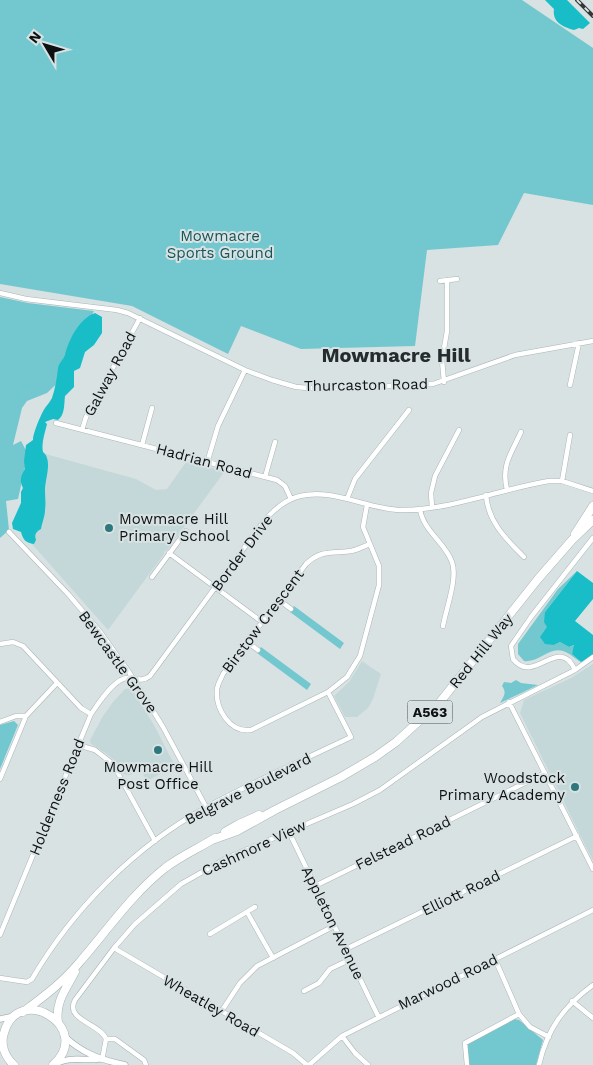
<svg xmlns="http://www.w3.org/2000/svg" width="593" height="1065" font-family="'Work Sans',sans-serif">
  <rect width="100%" height="100%" fill="#d8e2e3"/>
  <path fill="#c4d8da" d="M42,453l94,26 20,11 11,-1 19,-27 39,9 -57,78 -4,3v2l-56,76 -77,-87 10,-30z
    M362,661l19,13 -8,25 -5,9 -11,9h-12l-11,-21 15,-14z
    M593,664v197l-73,-148 4,-13 47,-22z
    M131,688l23,37 21,41 -28,15 -7,-12 -10,6 -7,-1 -8,-13 -8,-7 -16,-10 -1,-4 13,-24 10,-14 12,-13z"/>
  <path fill="#73c8cf" d="M0,0h522l71,48v157l-69,-12 -26,52 -71,5 -12,96 -114,3 -60,-23 -13,28 -96,-48 -132,-22z
    M0,297l28,6 66,8 -22,41 -7,24 -18,17 -20,8 -5,7 -9,37 8,-4 7,13 -10,45 -12,2 3,29 -9,8z
    M577,571l-32,41 3,15 6,18 6,-3 9,5 6,-2 -3,9 9,8c-6,-3 -11,-9 -18,-11 -15,-4 -24,12 -39,10l-6,-7v-10l40,-55z
    M294,606l50,37 -4,6 -50,-37z
    M261,647l50,37 -4,6 -50,-37z
    M516,680l5,3 17,2 -38,18c4,-7 7,-10 2,-17l2,-4 7,1z
    M14,721l4,4 -18,44v-44z
    M514,1019l5,1 24,20 -7,25h-67l-2,-22z"/>
  <path fill="#18bdc7" d="M545,0h22l23,23 -7,6 -4,-1 -5,2c-11,-3 -22,-8 -20,-21z
    M95,313l7,4v16l-8,12 -9,7 -5,16 -6,3v16l-9,9c-1,8 0,19 -7,24l-5,-1 -8,3 2,2c-2,9 -6,19 -4,28 10,8 2,27 2,38 0,7 1,13 0,20 0,6 -3,13 -4,19 -5,3 -7,5 -5,11l-2,4c-8,-1 -11,-4 -13,-12l-8,-3 -1,-6 9,-20v-11l2,-4c-4,-8 -2,-12 2,-19l-1,-8 2,-16 7,-5c0,-7 8,-26 12,-32 2,-3 5,-6 7,-10 3,-9 5,-20 6,-30 1,-5 5,-8 7,-13 4,-16 14,-36 30,-42z
    M577,571l16,12v16l-18,22 18,14v22l-12,5 -9,-8 2,-9 -5,2 -9,-5 -6,3 -9,-1 -5,-7 7,-10 -3,-5 1,-10z"/>
  <g fill="none" stroke-linecap="round" stroke-linejoin="round">
    <g stroke="#aab5b5" stroke-width="5.5">
      <path id="minor" d="M440,281l17,-2
        M0,293l26,6 91,11 11,3 117,57 27,10 24,7 25,2 112,-5 82,-29 78,-14
        M444,382l-2,-22 5,-29v-51
        M570,385l9,-42
        M56,423l221,57 8,6 6,13
        M82,430l4,-13 54,-99
        M142,445l10,-37
        M207,463l11,-37 27,-56
        M265,477l10,-35
        M562,481l8,-46
        M507,490c-6,-25 4,-36 14,-58
        M486,495c2,27 20,44 38,62
        M347,499l8,-20 54,-69
        M432,507l-1,-14 4,-17 24,-46
        M420,509c3,22 25,33 32,53 6,16 -6,47 -9,64
        M9,532l60,63 32,38 28,39 34,55 43,80
        M169,553l93,69
        M152,577l34,-46
        M279,600l12,9
        M247,642l11,8
        M0,644l13,-2 10,4 58,62 10,6
        M575,670c-12,-27 -29,-5 -45,-3 -7,1 -13,-3 -17,-8l-2,-13 20,-29 62,-79
        M328,692l-77,38c-21,3 -36,-21 -34,-41 1,-6 4,-10 6,-15l83,-110c16,-15 25,-10 45,-13 6,-1 13,-5 19,-7
        M509,702l84,167
        M0,722l16,-6h10
        M78,745l17,5 18,14 42,77
        M0,779l26,-63 31,-33
        M288,830l90,186
        M315,886l230,-113
        M247,912l26,46
        M210,934l45,-27
        M0,935l91,-221c7,-10 24,-37 37,-36 9,1 14,4 22,-2l111,-151c10,-13 23,-25 39,-29 35,-8 68,14 102,14 50,0 98,-21 147,-29h13l31,10
        M114,948l179,105 14,12
        M346,949l231,-113
        M495,959l24,55 11,13 19,10
        M0,978l27,4 5,-3c41,-70 103,-133 175,-172 46,-25 96,-47 144,-70l-23,-45 19,-15 13,-21 19,-71v-19l-16,-39 4,-22
        M304,991l15,-8 11,-14 21,-10
        M572,1001l21,17
        M221,1012l19,-29 17,-17 77,-40
        M342,1036l13,17 13,12
        M102,1060l4,-21
        M146,1065l-2,-5 -29,-21h-9c-5,-15 -42,-19 -31,-39l39,-52 21,-24 46,-40 46,-26 126,-54 27,-14 102,-73 93,-47 18,-13
        M309,1065l33,-29 251,-126
        M467,1065l-2,-22 54,-29
        M539,1065c8,-36 25,-59 54,-80"/>
    </g>
    <g stroke="#aab5b5" stroke-width="7">
      <path id="tertiary" d="M0,1019l15,-3
        M64,1036c19,18 38,24 61,29
        M55,1064c16,-8 27,-3 44,-5"/>
    </g>
    <g stroke="#aab5b5" stroke-width="9">
      <path id="trunk" d="M575,534l18,-28
        M225,832l14,-8 20,-9
        M212,840l25,-9 38,-21 66,-33 34,-20 21,-15 44,-40 98,-123 34,-39 21,-20
        M23,1012c20,-15 39,-29 55,-48 29,-33 52,-68 87,-96 16,-12 34,-20 50,-30
        M58,1022c-3,-20 8,-33 17,-50
        M14,1065c-9,-8 -14,-20 -10,-32 14,-52 91,-5 49,32"/>
    </g>
    <use href="#minor" stroke="#fff" stroke-width="4.5"/>
    <use href="#tertiary" stroke="#fff" stroke-width="5.5"/>
    <use href="#trunk" stroke="#fff" stroke-width="8"/>
    <g stroke="#333738" stroke-width="4">
      <path id="rail" d="M577,0l16,16"/>
    </g>
    <use href="#rail" stroke="#d8e2e3" stroke-width="2" stroke-dasharray="5.5" stroke-linecap="butt"/>
  </g>
  <g fill="#2e787d" stroke="#d8e2e3" stroke-width="2">
    <circle cx="109" cy="528" r="5"/>
    <circle cx="158" cy="750" r="5"/>
    <circle cx="575" cy="787" r="5"/>
  </g>
  <g text-anchor="middle" stroke-width="4" stroke-linejoin="round" paint-order="stroke">
    <rect fill="#d8e2e3" stroke="#4b5051" stroke-width="1" x="407.5" y="700.5" width="45" height="23" rx="4"/>
    <g font-size="14" font-weight="bold" fill="#0e1112">
      <text x="430" y="717">A563</text>
    </g>
    <g font-size="15" fill="#175458" stroke="#d8e2e3">
      <text x="220" y="241">Mowmacre<tspan x="220" dy="17">Sports Ground</tspan></text>
    </g>
    <g font-size="15" fill="#0e1112" stroke="#d8e2e3">
      <text transform="translate(110 374) rotate(-62)" y="5">Galway Road</text>
      <text transform="translate(366 385) rotate(-1)" y="5">Thurcaston Road</text>
      <text transform="translate(204 461) rotate(15)" y="5">Hadrian Road</text>
      <text transform="translate(242 553) rotate(-53)" y="5">Border Drive</text>
      <text transform="translate(263 621) rotate(-53)" y="5">Birstow Crescent</text>
      <text transform="translate(481 651) rotate(-51)" y="5">Red Hill Way</text>
      <text transform="translate(118 662) rotate(54)" y="5">Bewcastle Grove</text>
      <text transform="translate(248 789) rotate(-27)" y="5">Belgrave Boulevard</text>
      <text transform="translate(57 797) rotate(-68)" y="5">Holderness Road</text>
      <text transform="translate(403 843) rotate(-26)" y="5">Felstead Road</text>
      <text transform="translate(254 848) rotate(-25)" y="5">Cashmore View</text>
      <text transform="translate(461 893) rotate(-26)" y="5">Elliott Road</text>
      <text transform="translate(333 923) rotate(64)" y="5">Appleton Avenue</text>
      <text transform="translate(448 982) rotate(-26)" y="5">Marwood Road</text>
      <text transform="translate(211 1006) rotate(30)" y="5">Wheatley Road</text>
    </g>
    <g font-size="15" fill="#0e1112" stroke="#d8e2e3" text-anchor="start">
      <text x="119" y="524">Mowmacre Hill<tspan x="119" dy="17">Primary School</tspan></text>
      <text x="158" y="772" text-anchor="middle">Mowmacre Hill<tspan x="158" dy="17">Post Office</tspan></text>
      <text x="565" y="783" text-anchor="end">Woodstock<tspan x="565" dy="17">Primary Academy</tspan></text>
    </g>
    <g font-size="20" font-weight="bold" fill="#242c2d" stroke="#d8e2e3">
      <text x="396" y="362">Mowmacre Hill</text>
    </g>
  </g>
  <g transform="translate(45 45) rotate(308)" stroke="#d8e2e3" stroke-width="4" paint-order="stroke">
  <path d="M0-4L9 19L0 12L-9 19Z" fill="#0e1112"/>
  <text y="-8" font-size="14" font-weight="bold" text-anchor="middle" fill="#0e1112">N</text>
  </g>
</svg>
